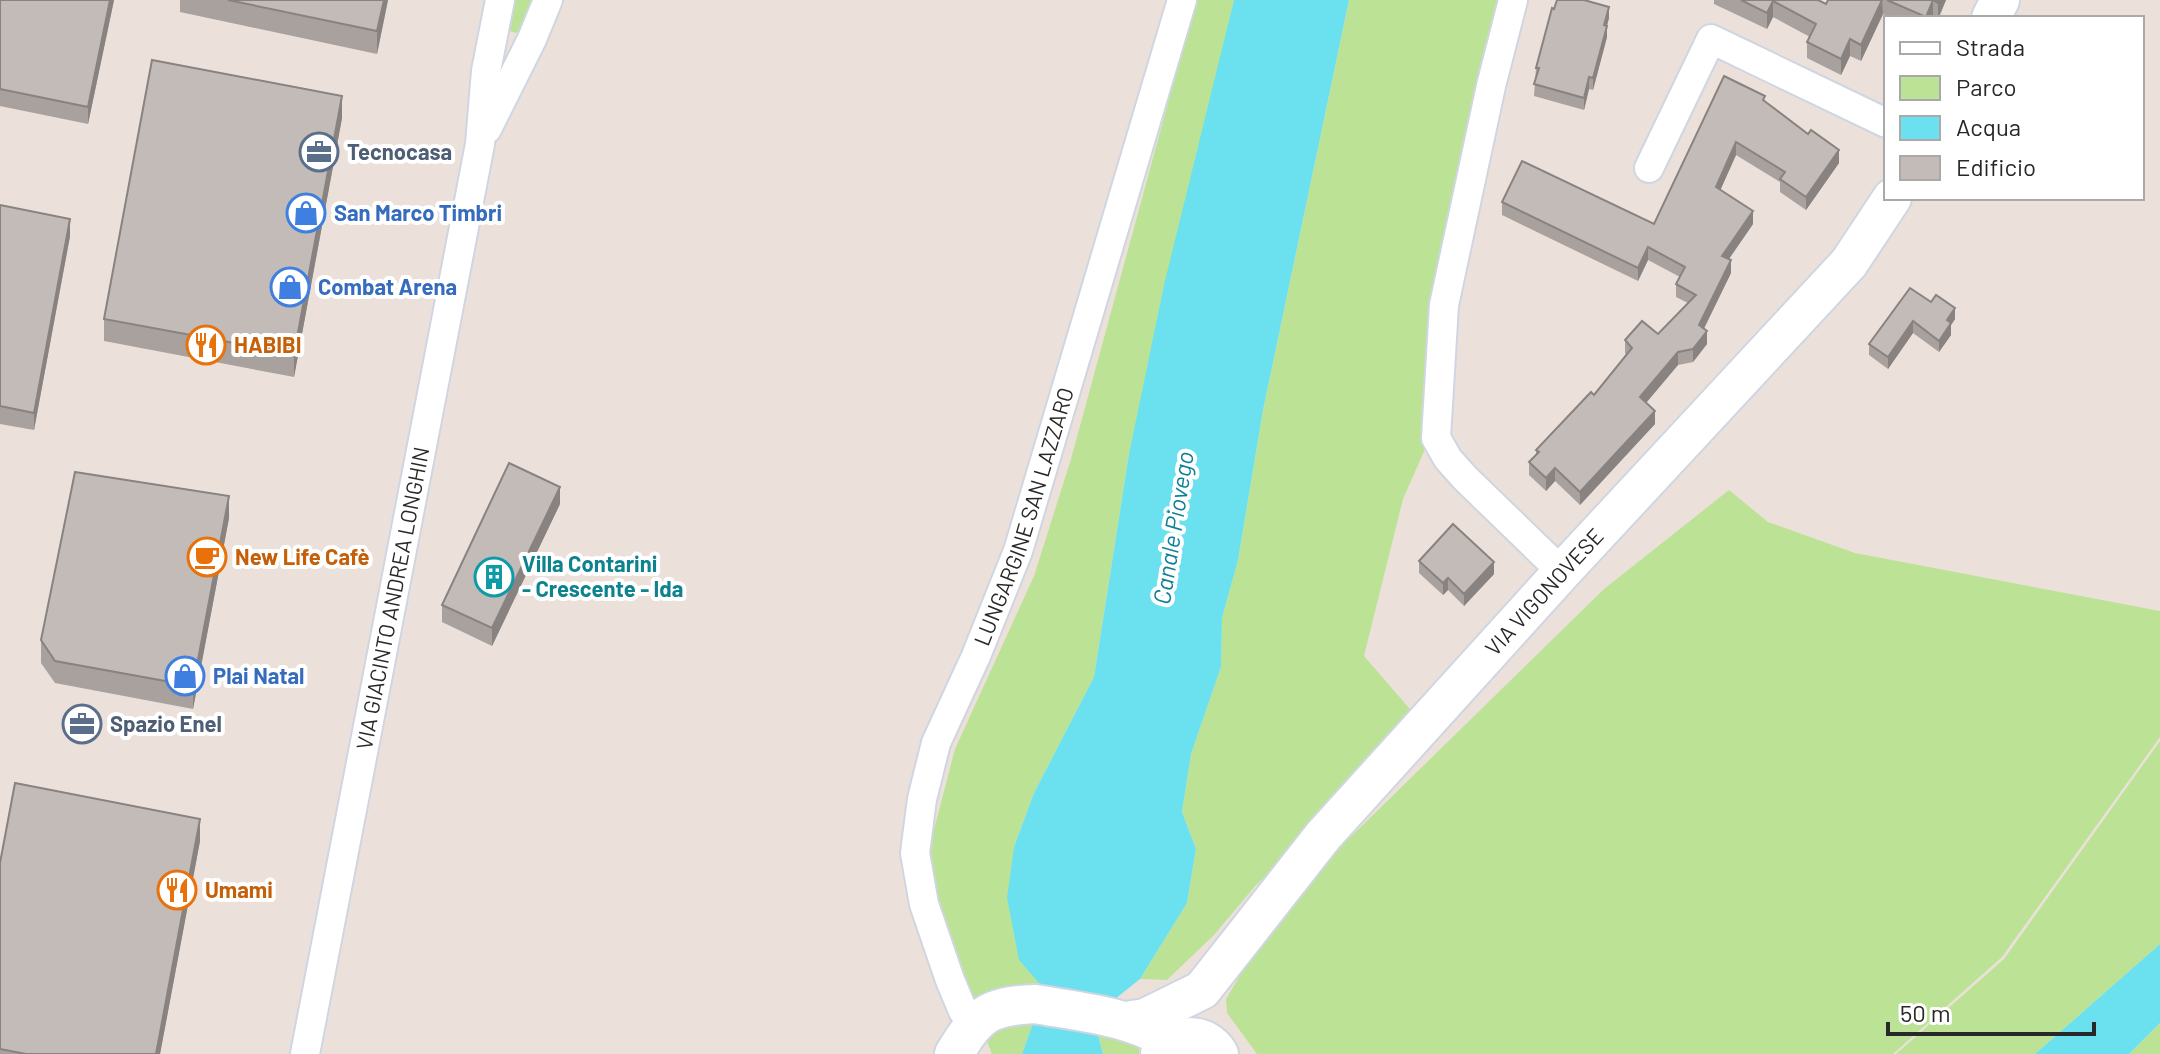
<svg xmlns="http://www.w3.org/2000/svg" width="2160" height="1054" font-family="Barlow,sans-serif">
  <rect width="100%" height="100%" fill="#ebe1da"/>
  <path fill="#bce395" d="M511,0h22l-11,27 -6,6 -9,-3z
    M1196,0h38l-105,454 -35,223 -60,116 -20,54 31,143 -23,64h-30l-39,-98 -27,-96 29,-111 79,-173 37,-117z
    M1349,0h173l-92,438 -27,61 -39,157 65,75 -173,154 -42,50 -47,45 -27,-1 47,-76 9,-54 -14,-37 9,-58 30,-87 1,-49 16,-58 25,-150z
    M1729,490l39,32 87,31 305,58v126l-158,220 -109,97h-636l-30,-41 -1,-14 57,-96 321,-314z
    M2160,741v203l-125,110h-139l108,-95z
    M2160,1023v31h-31z
    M1098,1035l41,9v10h-36z"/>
  <path fill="#6be1ef" d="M1234,0h115l-86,410 -25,150 -16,58 -1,49 -30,87 -9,58 14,37 -9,54 -47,76 -25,20 -22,-3 -5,26 10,13 5,19h-81l23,-64 -26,-30 -12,-62 7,-51 20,-54 60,-116 35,-223 35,-169z
    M2160,944v79l-31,31h-94z"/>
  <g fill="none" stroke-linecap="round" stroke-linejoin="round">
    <g stroke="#cfd6e2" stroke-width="32">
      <g id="street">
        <path d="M1513,0l-22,86 -47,219 -8,133 12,21 17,19 97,94"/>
        <path d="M487,129l45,-90 16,-39"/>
        <path d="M1649,168l62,-129 175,84"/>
        <path id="s1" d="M972,1025l-9,-14 -13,-31 -26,-76 -9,-51 7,-54 14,-56 40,-87 42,-105 164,-551"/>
        <path id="s2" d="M305,1054l175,-910 6,-73 14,-71"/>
      </g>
    </g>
    <g stroke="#cfd6e2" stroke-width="42">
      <g id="secondary">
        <path d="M1991,18l9,-18"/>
        <path id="s3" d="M1126,1021l19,-3 57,-28 121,-154 239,-264 287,-309 43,-65"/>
        <path d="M954,1054c24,-39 33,-48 81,-50 46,8 96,12 136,38"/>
        <path d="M1160,1054c13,-22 46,-23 59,0"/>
      </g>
    </g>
    <use href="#street" stroke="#fff" stroke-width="28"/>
    <use href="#secondary" stroke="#fff" stroke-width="38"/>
  </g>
  <path fill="#a8a19d" d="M0,0h114l-26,124 -88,-18z
    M180,0h208l-11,54 -197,-42z
    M1714,0h104l8,4 2,-4h118l-7,18 -6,-1v1h-42l-8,-4 -22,47 -11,-5 -9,19 -34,-17v-16l3,-5 -37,-20 -6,12 -53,-25z
    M1609,18l-2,7v12l-14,53 -4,-1 -5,21 -50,-14 2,-28z
    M1765,101l74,62 -33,47 -26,-18v-10l-44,-27 -16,35 33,34 -24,35 2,14 -27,56 3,15 -14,18 -15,3 -32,38 9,21 -75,81 -25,-24 -9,10 -17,-16v-13l7,-7v-5l58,-55 33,-40 -2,-2v-13l33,-6 30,-31 -12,-6v-13l4,-7 -32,-17 -10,21 -136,-66v-13l152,22z
    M342,118l-48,259 -190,-36v-22z
    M0,205l70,31 -36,194 -34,-6z
    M1910,288l45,31 -4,6v10l-12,17 -26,-19 -25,36 -19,-14v-11z
    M560,504l-68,142 -50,-24v-17z
    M229,518l-36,191 -138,-26 -14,-20v-23z
    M1419,561l75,13 -30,32 -16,-16 -5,5 -24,-22z
    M200,841l-40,213h-160v-191z"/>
  <path fill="#888380" d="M110,0h4l-26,124v-17z
    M384,0h4l-11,54v-23z
    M1882,0l1,14 -22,47v-16z
    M1933,0v18h-7z
    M1939,0h7l-8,18v-15z
    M1773,1v16l-6,12v-16z
    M1609,7v11l-5,19v-12z
    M1607,26v11l-14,53v-12z
    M1850,39v17l-9,19v-16z
    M1589,77v12l-5,21v-12z
    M342,96v22l-48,259v-23z
    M1736,142v13l-20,45v-13z
    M1839,150v13l-33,47v-13z
    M1753,211v13l-31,45v-13z
    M70,219v17l-36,194v-17z
    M1648,247v13l-10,21v-13z
    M1731,260v13l-32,65v-13z
    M1955,308v11l-4,6v10l-12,17v-11l8,-21z
    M1913,321v12l-25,36v-12z
    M1707,331v13l-14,18v-13z
    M1678,352v13l-38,45v-13z
    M1655,411v13l-75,81v-13z
    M1555,468v13l-9,10v-13z
    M560,487v17l-68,142v-18z
    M229,496v22l-36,191v-23z
    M1494,562v12l-30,32v-12z
    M1448,578v12l-5,5v-12z
    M200,819v22l-40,213h-4z"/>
  <path fill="#c3bbb7" stroke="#888380" stroke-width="2" d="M0,0h110l-22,107 -88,-18z
    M228,0h156l-7,31z
    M1557,0h27l25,7 -5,18 3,1 -14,52 -4,-1 -5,21 -50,-14 5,-16h-3l16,-60 2,1z
    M1741,0h77l8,4 2,-4h54l-21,45 -11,-6 -9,20 -34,-17 9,-18 -43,-23 -6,12z
    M1887,0h52l-1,3 -5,-3 -7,17z
    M152,60l190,36 -48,258 -190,-35z
    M1724,76l41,20 -2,4 45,34 3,-4 28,20 -33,47 -26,-18 5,-7 -49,-30 -20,45 37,24 -31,45 9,4 -32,65 8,6 -14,18 -15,3 -38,45 15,14 -75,81 -25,-24 -9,10 -17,-16 10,-10 -3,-2 55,-58 3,3 38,-47 -7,-8 17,-19 16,13 38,-39 -20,-11 9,-17 -37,-20 -10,21 -136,-66 20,-41 132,63z
    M0,205l70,14 -36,194 -34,-7z
    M1910,288l21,14 5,-7 19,13 -8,12 4,3 -12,18 -26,-20 -25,36 -19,-13z
    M509,463l51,24 -68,141 -50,-23z
    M75,472l154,24 -36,190 -138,-25 -14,-21z
    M1453,524l41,38 -30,32 -16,-16 -5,5 -24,-22z
    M15,783l185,36 -44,235h-130l-26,-5v-186z"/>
  <defs>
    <g id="office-ring" transform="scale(2)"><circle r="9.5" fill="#fff" stroke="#5c6f8a" stroke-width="1.5"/><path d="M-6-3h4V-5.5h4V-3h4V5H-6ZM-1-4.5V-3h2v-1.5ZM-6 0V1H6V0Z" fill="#5c6f8a"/></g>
    <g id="shop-ring" transform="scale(2)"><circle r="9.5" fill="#fff" stroke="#3f7fe0" stroke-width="1.5"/><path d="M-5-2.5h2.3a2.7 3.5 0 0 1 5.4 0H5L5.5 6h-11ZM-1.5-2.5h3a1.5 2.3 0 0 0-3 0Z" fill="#3f7fe0"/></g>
    <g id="restaurant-ring" transform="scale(2)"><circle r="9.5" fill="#fff" stroke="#e8710a" stroke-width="1.5"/><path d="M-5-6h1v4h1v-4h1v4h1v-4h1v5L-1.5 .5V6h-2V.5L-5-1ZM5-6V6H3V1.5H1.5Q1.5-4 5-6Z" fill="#e8710a"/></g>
    <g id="cafe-ring" transform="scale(2)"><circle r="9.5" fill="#fff" stroke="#e8710a" stroke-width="1.5"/><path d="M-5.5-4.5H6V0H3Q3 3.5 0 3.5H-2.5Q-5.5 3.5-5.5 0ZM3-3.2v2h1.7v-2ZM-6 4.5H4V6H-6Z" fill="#e8710a"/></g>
    <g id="building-ring" transform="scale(2)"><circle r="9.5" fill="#fff" stroke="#0f9aa8" stroke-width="1.5"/><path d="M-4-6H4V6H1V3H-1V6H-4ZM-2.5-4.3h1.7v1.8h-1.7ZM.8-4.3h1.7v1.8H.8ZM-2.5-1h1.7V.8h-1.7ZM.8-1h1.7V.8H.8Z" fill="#0f9aa8"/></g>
  </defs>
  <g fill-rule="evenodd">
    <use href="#office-ring" x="319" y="152"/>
    <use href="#shop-ring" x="306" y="213"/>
    <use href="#shop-ring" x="290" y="287"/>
    <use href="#restaurant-ring" x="206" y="345"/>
    <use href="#cafe-ring" x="207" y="557"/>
    <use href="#building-ring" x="494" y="577"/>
    <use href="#shop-ring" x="185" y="676"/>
    <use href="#office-ring" x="82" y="724"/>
    <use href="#restaurant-ring" x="177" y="890"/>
  </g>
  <g text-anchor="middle" stroke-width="8" stroke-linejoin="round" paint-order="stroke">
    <g font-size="22" font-weight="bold" fill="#4e5e75" stroke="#fff" text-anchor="start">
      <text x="347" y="160">Tecnocasa</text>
      <text x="110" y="732">Spazio Enel</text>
    </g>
    <g font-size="22" font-weight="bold" fill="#366cbe" stroke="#fff" text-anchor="start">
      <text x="334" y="221">San Marco Timbri</text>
      <text x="318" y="295">Combat Arena</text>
      <text x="213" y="684">Plai Natal</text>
    </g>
    <g font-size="22" font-weight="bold" fill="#c56008" stroke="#fff" text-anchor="start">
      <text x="234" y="353">HABIBI</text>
      <text x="235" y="565">New Life Cafè</text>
      <text x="205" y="898">Umami</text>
    </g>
    <g font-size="22" fill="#282828" stroke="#fff">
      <text dy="8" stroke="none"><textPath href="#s1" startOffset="538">LUNGARGINE SAN LAZZARO</textPath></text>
      <text dy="8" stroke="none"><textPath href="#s3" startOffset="608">VIA VIGONOVESE</textPath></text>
      <text dy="8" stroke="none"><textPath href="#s2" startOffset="464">VIA GIACINTO ANDREA LONGHIN</textPath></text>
    </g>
    <g font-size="22" font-weight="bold" fill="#0d838f" stroke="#fff" text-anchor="start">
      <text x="522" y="572">Villa Contarini<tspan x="522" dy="25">- Crescente - Ida</tspan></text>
    </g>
    <g font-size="24" font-style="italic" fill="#0c7f99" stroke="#fff">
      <text transform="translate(1174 528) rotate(-81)" y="8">Canale Piovego</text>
    </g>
  </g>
  <rect x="1884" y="16" width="260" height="184" fill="#ffffff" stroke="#a9a9a9" stroke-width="2"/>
  <rect x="1900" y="42" width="40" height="12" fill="#ffffff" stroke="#a9a9a9" stroke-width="2"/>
  <text x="1956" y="56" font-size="24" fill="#282828">Strada</text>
  <rect x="1900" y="76" width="40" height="24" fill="#bce395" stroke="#a9a9a9" stroke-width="2"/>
  <text x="1956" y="96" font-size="24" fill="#282828">Parco</text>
  <rect x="1900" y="116" width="40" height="24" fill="#6be1ef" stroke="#a9a9a9" stroke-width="2"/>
  <text x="1956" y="136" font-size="24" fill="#282828">Acqua</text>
  <rect x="1900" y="156" width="40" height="24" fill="#c3bbb7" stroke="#a9a9a9" stroke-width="2"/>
  <text x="1956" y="176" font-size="24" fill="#282828">Edificio</text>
  <path d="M1888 1022v12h206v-12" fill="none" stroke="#282828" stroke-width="4"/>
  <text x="1900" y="1022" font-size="24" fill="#282828" stroke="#ffffff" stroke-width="6" paint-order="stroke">50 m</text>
</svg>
